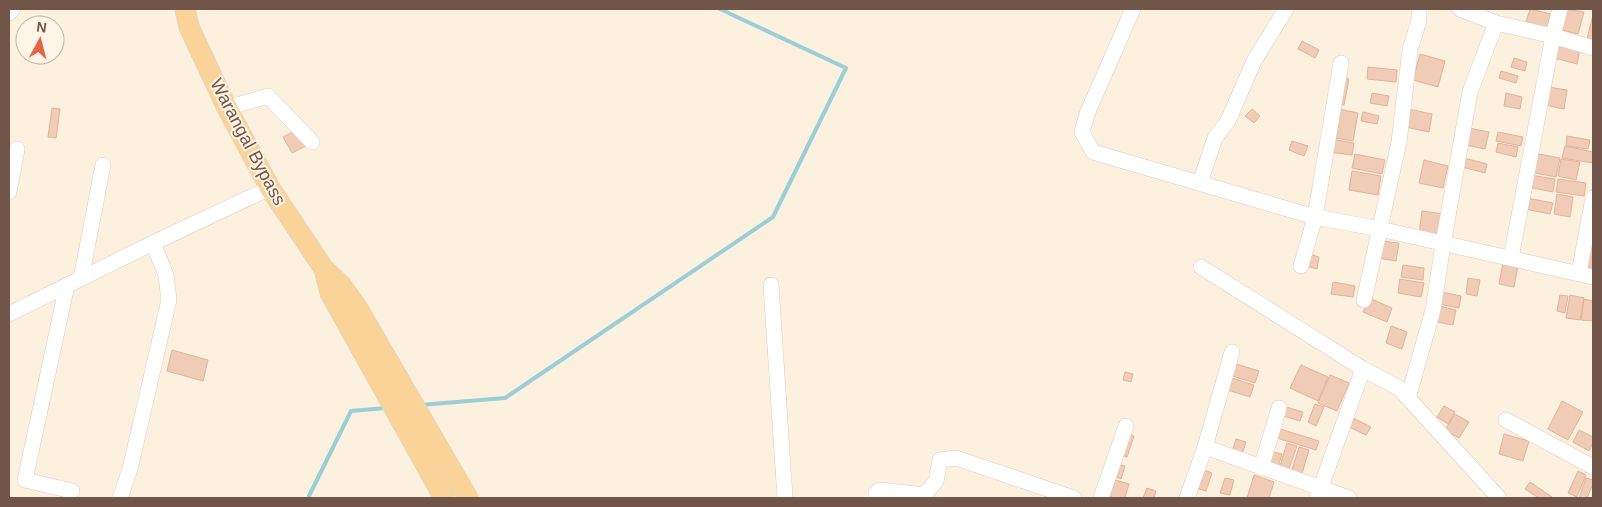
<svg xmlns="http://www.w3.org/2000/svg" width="1602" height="507" font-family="Helvetica,sans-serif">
  <rect width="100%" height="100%" fill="#fcf0df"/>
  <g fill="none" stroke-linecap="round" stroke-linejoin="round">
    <path stroke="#9bced6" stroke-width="4" d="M420,405l85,-7 268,-181 73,-149 -126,-59
      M308,498l43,-87 35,-3"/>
  </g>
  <path fill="#f0ccb7" stroke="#e3b298" d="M1530,9l21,5 -4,14 -21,-6z
    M1563,9l21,3 -6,22 -20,-5z
    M1593,15v26l-6,-2z
    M1302,41l17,9 -4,8 -17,-9z
    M1554,42l26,7 -3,15 -27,-7z
    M1420,54l25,7 -7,26 -25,-7z
    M1514,58l13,4 -2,9 -14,-4z
    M1368,67l29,3 -1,12 -29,-3z
    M1501,71l17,5 -2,7 -17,-5z
    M1342,77l7,2 -5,26 -7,-1z
    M1548,87l19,3 -3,19 -19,-4z
    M1372,93l17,3 -2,10 -17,-3z
    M1506,93l16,4 -2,12 -16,-3z
    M52,108l8,1 -4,29 -8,-1z
    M1334,108l24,5 -5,28 -24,-4z
    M1252,109l8,7 -6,7 -9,-7z
    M1408,109l24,5 -3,18 -24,-5z
    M1363,112l16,4 -2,8 -16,-3z
    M1469,128l20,4 -4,17 -20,-4z
    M297,130l9,16 -14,7 -9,-16z
    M1498,132l25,5 -2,9 -25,-5z
    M1567,136l23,4 -2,9 -22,-3z
    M1331,139l23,4 -2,12 -23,-3z
    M1292,141l16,5 -4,10 -15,-6z
    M1498,143l20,4 -2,10 -20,-5z
    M1565,146l28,6v11l-31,-5z
    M1534,153l26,5 -4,19 -26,-5z
    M1355,154l30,6 -3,14 -30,-6z
    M1464,158l23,6 -2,9 -23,-6z
    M1561,159l19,3 -4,18 -18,-4z
    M1424,160l24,6 -5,22 -24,-5z
    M1352,171l29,5 -3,19 -29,-5z
    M1530,175l25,4 -2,13 -25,-5z
    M1558,179l28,4 -2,13 -28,-4z
    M1557,194l16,3 -3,20 -16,-3z
    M1527,198l26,5 -3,11 -25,-5z
    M1422,211l22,3 -3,23 -22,-3z
    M1590,237l3,1v31l-10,-2z
    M1381,241l18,2 -3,18 -18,-3z
    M1306,253l13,4 -2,12 -14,-4z
    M1503,263l15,3 -4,21 -15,-3z
    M1403,265l21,3 -1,12 -22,-3z
    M1468,278l12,2 -3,16 -11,-2z
    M1400,279l24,4 -3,14 -23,-4z
    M1333,282l22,4 -2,11 -22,-3z
    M1441,292l20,4 -2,12 -21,-4z
    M1560,295l8,1 -3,17 -8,-2z
    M1570,295l14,3 -4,22 -14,-2z
    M1369,298l23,10 -5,14 -24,-10z
    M1584,299l9,2v20l-12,-1z
    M1435,305l21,5 -3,15 -21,-4z
    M1391,326l16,6 -5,17 -16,-6z
    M172,350l36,10 -5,21 -36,-10z
    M1233,363l26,8 -4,12 -26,-8z
    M1301,365l27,12 -10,24 -28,-13z
    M1125,372l8,2 -2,8 -8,-2z
    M1330,375l19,8 -12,28 -19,-8z
    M1228,377l26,8 -4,12 -26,-8z
    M1562,401l21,11 -15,28 -20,-11z
    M1315,404l9,3 -8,19 -8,-4z
    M1444,406l11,6 -7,12 -11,-7z
    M1286,407l17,5 -3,9 -17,-5z
    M1455,414l14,8 -10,16 -14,-8z
    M1351,417l20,10 -5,8 -19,-9z
    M1280,429l39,12 -3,9 -39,-12z
    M1579,430l14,7v6l-4,8 -16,-9z
    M1129,434l5,2 -7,21 -5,-2z
    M1504,434l25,7 -6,20 -24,-7z
    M1236,439l10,3 -5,15 -10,-2z
    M1287,443l10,3 -9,26 -9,-3z
    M1299,447l10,3 -8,27 -10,-4z
    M1268,451l14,3 -4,13 -13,-3z
    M1118,464l7,2 -4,13 -7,-3z
    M1201,469l11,4 -6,18 -11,-3z
    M1578,471l8,4 -9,22 -9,-4z
    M1254,475l20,7 -5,16h-22z
    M1225,478l9,2 -4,15 -10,-2z
    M1586,478l7,2v4l-6,14h-8z
    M1112,479l17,5 -4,14h-9l-9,-2z
    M1530,482l22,15 -1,1h-12l-14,-9z
    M1147,488l9,3 -2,7h-11z"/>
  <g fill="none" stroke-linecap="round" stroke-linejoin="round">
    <g stroke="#dfcbbc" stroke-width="16">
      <path id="minor" d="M1133,9l-46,105 -5,18 11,20 222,65 65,12 213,48
        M1460,9l36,14 57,13 40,12
        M9,13l4,-4
        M227,108l41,-12 44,46
        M1200,183l15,-45 13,-17 26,-60 32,-52
        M9,192l8,-43
        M1511,258l42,-222 7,-27
        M1301,266l14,-49 26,-154
        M1201,267l162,102 36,19 100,110
        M1579,273l14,-75
        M81,279l22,-114
        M67,285l-42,195 47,11
        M771,285l14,213
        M1364,300l35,-158 11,-92 9,-30v-11
        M9,314l144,-71 117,-55
        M1408,398l25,-88 10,-66 27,-152 26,-69
        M1506,420l87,47
        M1205,447l27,-95
        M1261,468l18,-60
        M120,498l10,-29 39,-169 -3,-25 -13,-32
        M876,498v-5l5,-3 43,5 12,-14 4,-21 16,-2 118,40
        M1101,498l25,-72
        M1187,498l18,-51 144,51
        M1317,498l46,-129"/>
    </g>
    <g stroke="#dad3cf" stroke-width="21">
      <path id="major" d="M185,9l4,18 38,81 43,80 54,81 18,17 15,21 111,191
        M324,269l6,24 114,205"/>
    </g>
    <use href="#minor" stroke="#fff" stroke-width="15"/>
    <use href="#major" stroke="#fad398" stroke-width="20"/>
  </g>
  <g text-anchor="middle" stroke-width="4" stroke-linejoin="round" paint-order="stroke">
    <g font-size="18" fill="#715548" stroke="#fff4e5">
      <text transform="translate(248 142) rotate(62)" y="6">Warangal Bypass</text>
    </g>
  </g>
  <rect width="1602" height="507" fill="none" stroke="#715548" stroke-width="20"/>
  <g transform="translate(40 40) rotate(7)"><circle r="24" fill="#fff4e5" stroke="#c6b4a6"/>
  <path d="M0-4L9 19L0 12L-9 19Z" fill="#e56445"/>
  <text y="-8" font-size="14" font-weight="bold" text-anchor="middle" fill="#715548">N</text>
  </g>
</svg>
